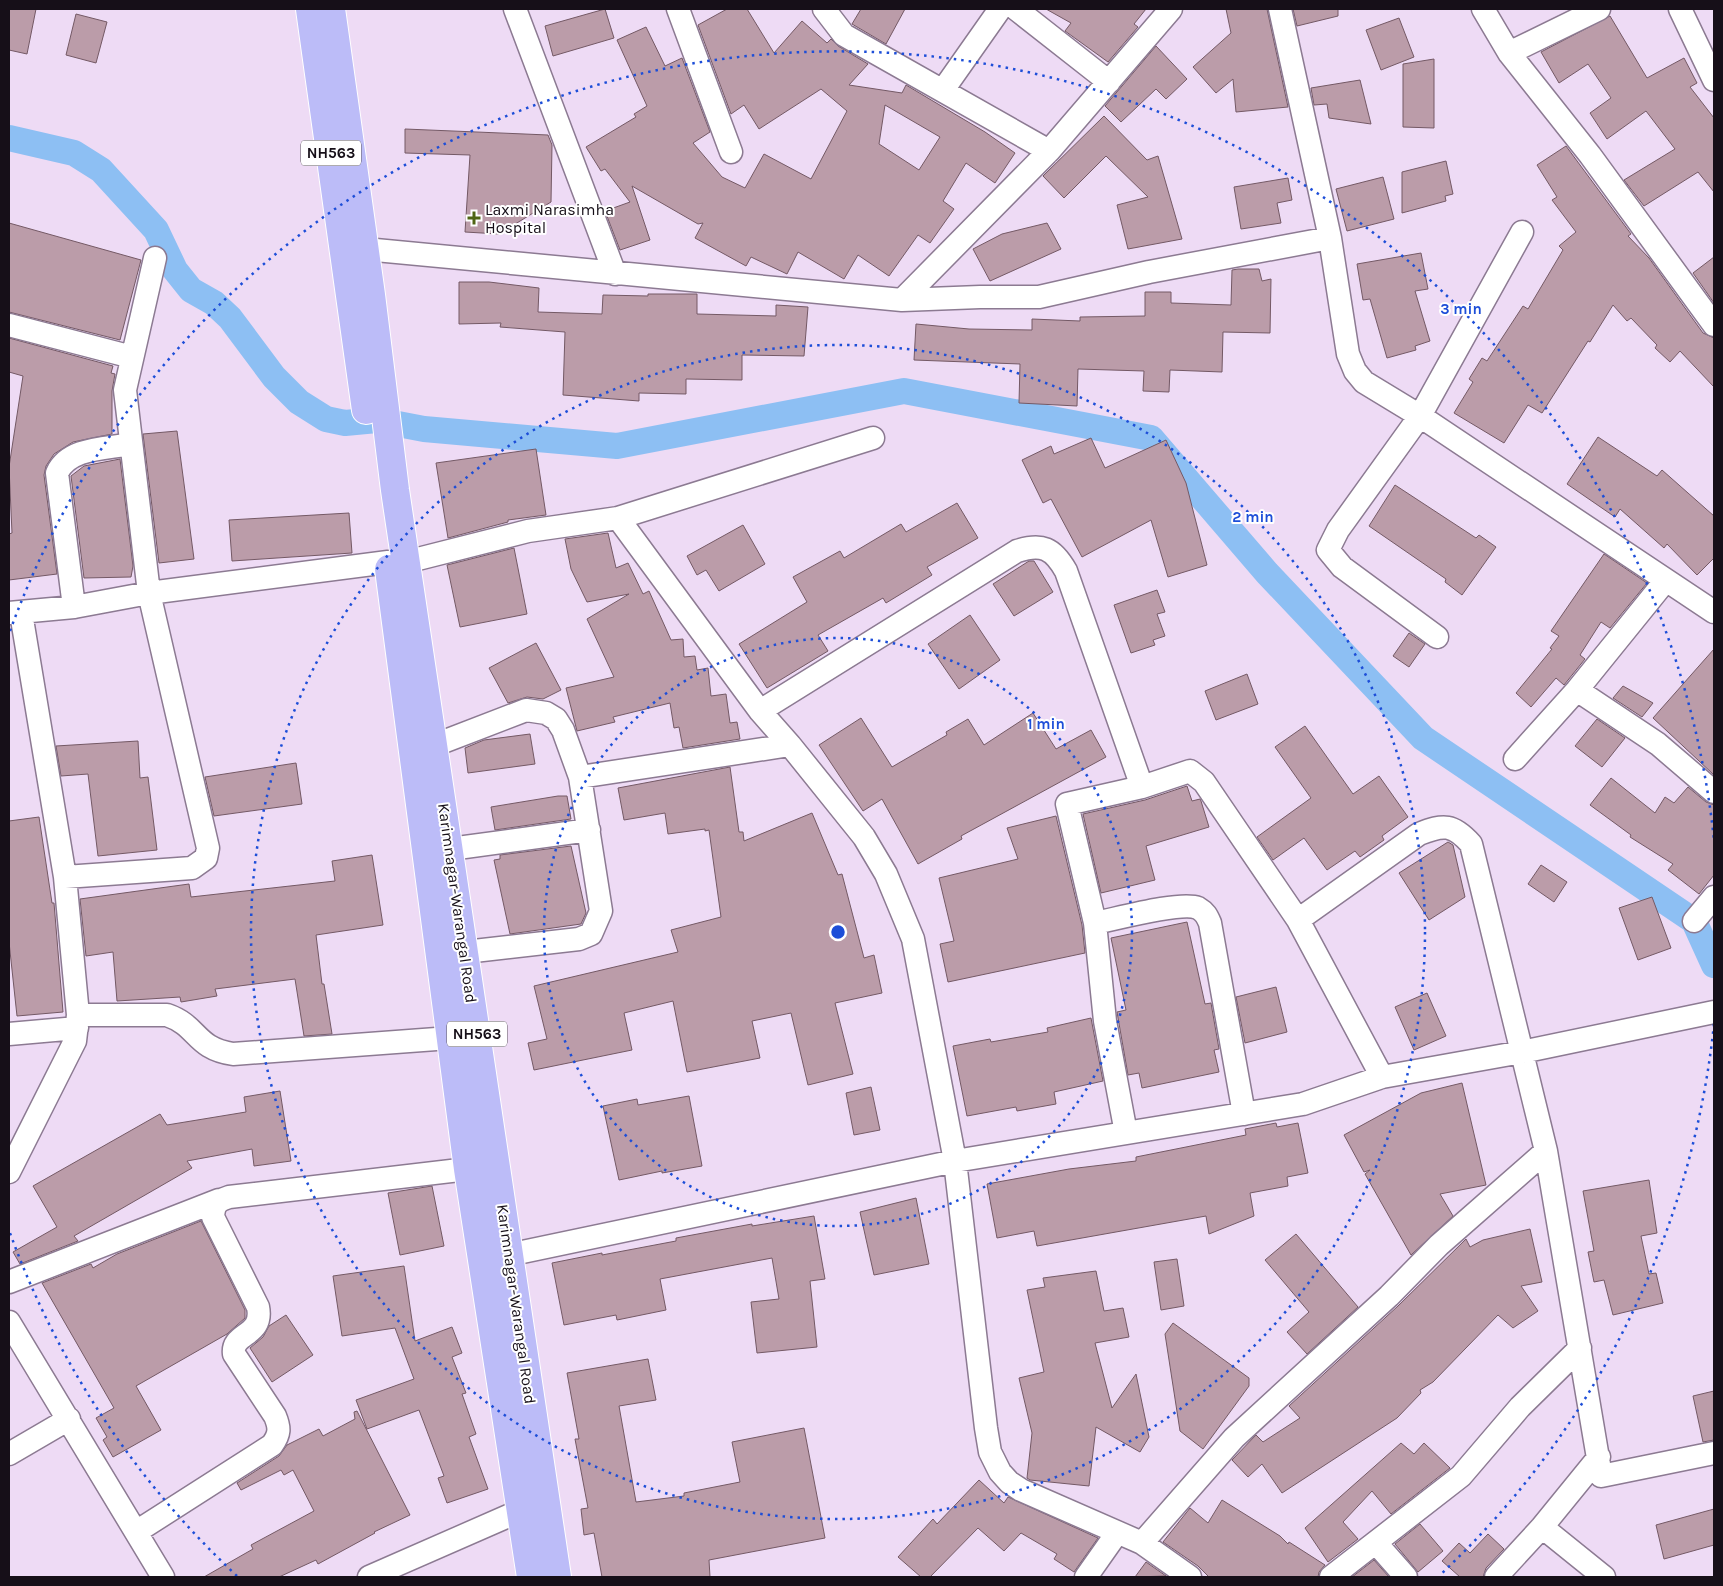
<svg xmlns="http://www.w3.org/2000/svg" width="1723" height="1586" font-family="Karla,sans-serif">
  <rect width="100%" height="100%" fill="#eedbf5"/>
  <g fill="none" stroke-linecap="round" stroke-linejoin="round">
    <path stroke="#8dbff3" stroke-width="26" d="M9,138l65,15 27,17 55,60 19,40 16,20 23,13 16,15 44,59 25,25 27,17 19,4 32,-3 47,9 193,17 287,-55 247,47 116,135 156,165 271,183 20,44"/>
  </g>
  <path fill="#bb9ca9" stroke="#745965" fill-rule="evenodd" d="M9,9h27l-9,45 -18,-4z
    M605,9l9,29 -61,18 -8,-30z
    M727,9h20l27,44 28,-32 25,22 4,-4 7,7 30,18 -19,21 53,8 4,-8 79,47 30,21 -20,30 -29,-20 -23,38 11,8 -24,34 -12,-8 -29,41 -31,-21 -14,24 -46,-27 -11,22 -36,-17 -5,9 -51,-28 8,-15 -5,1 -66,-38 18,54 -30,10 -15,-39 25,-9 -25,-33 -4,2 -15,-24 50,-30 -2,-3 13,-8 -30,-66 29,-13 19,39 17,-8 28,74 -17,11 29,34 23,11 19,-34 47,25 36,-68 -26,-22 -62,40 -15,-24 -13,9 -33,-89zM885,105l55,32 -21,33 -40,-26z
    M861,9h44l-19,35 -34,-20z
    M1046,9h100l-12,15 4,3 -30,35 -43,-31 6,-8z
    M1226,9h41l21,98 -52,5 -3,-33 -17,14 -23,-26 38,-34z
    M1293,9h45v7l-41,10z
    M76,14l31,8 -11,41 -30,-8z
    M1610,16l37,62 37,-20 13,25 -7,4 24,31v74l-16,-20 -54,34 -20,-26 51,-31 -29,-38 -39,28 -17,-26 21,-15 -23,-34 -29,19 -18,-31z
    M1399,18l15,39 -33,13 -15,-40z
    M1156,46l31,33 -21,20 -10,-10 -35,33 -16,-16z
    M1434,59v69l-31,-1v-63z
    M1360,80l11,44 -42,-6 -2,-14 -13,1 -3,-17z
    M1104,116l43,44 11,-4 24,83 -54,10 -11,-44 31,-8 -42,-41 -42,42 -21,-22z
    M405,129l143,6 4,10 -1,57 -52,32 -34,-2 5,-77 -65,-2z
    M1566,146l65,88 -3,2 21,22 54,75 11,5v49l-34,-36 -10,11 -15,-14 2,-3 -26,-27 -4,3 -14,-16 -23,37 -2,-1 -46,72 -14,-8 -24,38 -50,-30 19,-31 -4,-3 13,-21 5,3 36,-55 5,3 35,-59 -4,-4 17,-14 -24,-32 5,-3 -20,-32z
    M1446,161l7,33 -8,2 1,5 -44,12v-41z
    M1383,177l11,42 -47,12 -11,-42z
    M1288,178l4,22 -15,3 4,20 -40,6 -7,-42z
    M9,223l132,37 -21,80 -111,-28z
    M1047,223l14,26 -71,32 -17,-32 29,-15z
    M1421,253l7,36 -13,2 15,50 -15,5 1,4 -29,8 -17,-59 -7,1 -6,-36z
    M1714,257v46l-21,-30z
    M1238,269h21l3,12 9,-2 -1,54 -47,-1 -1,40 -52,-2 -1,22 -26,-1 1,-20 -66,-2 -1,37 -58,-3 1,-39 -106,-4 2,-36 53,5 63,1v-11l48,2v-4l65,-1v-24h26v11l60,2 1,-35z
    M459,282h30l50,6 -1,24 64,2 1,-19 45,1v-2h49v20l79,2v-11l32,2 -4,49 -62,-1v25l-56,-1v15l-47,-1v8l-76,-6 2,-63 -65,-5 1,-4 -42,1z
    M9,338l104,28 -2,7 4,1 -3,17v43l-39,8 -19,12 -8,12 -2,9 13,99 -48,6v-46l3,-1 -3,-66 14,-91 -14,-4z
    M177,431l17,128 -35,4 -16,-129z
    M1598,437l59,39 5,-6 52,46v42l-17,17 -30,-31 -3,4 -44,-39 -5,8 -48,-33z
    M1091,438l14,30 61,-28 20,43 21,82 -39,12 -17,-57 -69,37 -31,-58 -8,4 -21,-43 29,-14 3,8z
    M536,449l10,66 -38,5v2l-60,16 -12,-75z
    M120,459l13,107 -2,11 -47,1 -13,-102 13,-10z
    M1395,485l81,53 3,-3 17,12 -34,48 -17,-13 1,-3 -77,-53z
    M957,503l21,35 -51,29 5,8 -46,28 -3,-5 -65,37 10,16 -61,37 -28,-44 68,-42 -14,-25 47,-26 4,7 57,-34 5,8z
    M349,513l3,40 -120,8 -3,-41z
    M743,525l22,39 -46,27 -13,-21 -9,5 -10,-19z
    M608,533l8,35 12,-5 15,31 6,-3 22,49 12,-1 1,18 11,-1 2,14 11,-2 3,28 15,-2 4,29 7,-1 3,17 -57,9 -4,-21 -5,1 -4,-25 -57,14 2,5 -38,9 -11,-43 48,-11 -27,-58 42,-25 -42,8 -16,-33 -6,-30z
    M514,548l13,66 -67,13 -13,-62z
    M1604,554l43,29 -37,45 -9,-6 -21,33 5,4 -21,26 -8,-7 -25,29 -15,-14 36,-44 -2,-1 9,-12 -8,-5z
    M1029,561h5l19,31 -39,24 -21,-32z
    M1157,590l8,22 -8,2 8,22 -12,4 2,5 -24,8 -17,-48z
    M970,615l30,45 -41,29 -31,-45z
    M1409,633l16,11 -16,23 -16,-11z
    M536,643l25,47 -18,9 -16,-2 -19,6 -19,-35z
    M1714,649v126l-61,-57z
    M1247,674l11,30 -42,16 -11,-29z
    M1623,686l30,17 -11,14 -29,-19z
    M1033,713l23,36 35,-19 15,27 -145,79 1,3 -44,25 -36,-65 -19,12 -44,-66 42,-27 31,49 55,-32 -1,-3 22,-13 16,26z
    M1597,719l28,19 -23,29 -27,-21z
    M1305,726l48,68 26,-18 29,41 -26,19 2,4 -24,17 -5,-6 -28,19 -23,-32 -31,22 -16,-23 54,-39 -36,-51z
    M530,734l5,30 -67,9 -3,-25 19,-8z
    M138,741l2,37 8,-1 9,73 -59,6 -10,-82 -27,2 -5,-30z
    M296,763l6,41 -88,12 -9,-39z
    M730,767l9,65h4l1,9 68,-28 26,62 4,-1 22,84 10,-3 8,38 -47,10 18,71 -45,11 -17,-72 -39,8 8,37 -73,14 -14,-71 -49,12 8,37 -98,20 -6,-27 19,-4 -13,-53 144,-34 -7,-22 50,-13 -12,-87 -4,1v-2l-37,5 -3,-21 -41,7 -6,-32z
    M1611,778l44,35 10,-16 9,6 14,-16 18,15 8,3v70l-15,19 -31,-24 5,-6 -43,-27 1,-2 -41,-30z
    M1187,786l5,15 8,-2 1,2 8,26 -63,19 9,34 -54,13 -18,-79 62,-14z
    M558,796h9l4,23 -76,11 -4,-23z
    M1056,816l26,109 3,28 -137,29 -8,-38 14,-3 -15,-63 79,-19 -11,-31z
    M39,817l13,86h2l9,109 -46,4 -8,-74v-121z
    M1448,842l5,3 12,52 -36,23 -30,-47z
    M571,846l15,67 -5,11 -71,10 -16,-74 6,-1v-4z
    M372,855l11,70 -67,10 6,49h2l8,50 -28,2 -9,-57 -80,10 2,7 -36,6 -1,-5 -63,4 -4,-49 -27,4 -6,-57 109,-15 2,13 144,-16 -3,-20z
    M1541,865l26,17 -13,20 -26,-18z
    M1652,897l19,51 -33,12 -19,-52z
    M1187,922l18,82 6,-1 8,46 -5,1 5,22 -77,16 -3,-15 -11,2 -11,-63 9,-2 -15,-72z
    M1276,987l11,45 -42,11 -9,-46z
    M1427,993l19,43 -32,14 -19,-43z
    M1091,1018l12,63 -49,11 2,12 -39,7 -1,-4 -49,9 -14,-70 37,-7 1,3 57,-10 -1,-4z
    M1462,1083l24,102 -46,9 13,22 -42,39 -46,-81 5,-4 -6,2 -20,-37 77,-42z
    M871,1087l9,43 -26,5 -8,-42z
    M280,1091l11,70 -37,5 -2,-17 -65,12 5,7 -118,68 4,5 -58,23 -7,-12 44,-25 -24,-41 127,-72 7,11 79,-13 -2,-15z
    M689,1096l13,70 -40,7v-2l-43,9 -16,-74 34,-7 1,6z
    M1276,1123l1,4 21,-4 10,50 -21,4 1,9 -38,7 4,23 -45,18 -3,-18 -169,30 -3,-15 -37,7 -10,-54 82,-15 67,-8v-4l110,-22 -1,-6z
    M1649,1180l8,53 -16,3 8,38 7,-1 7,30 -50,12 -9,-35 -10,2 -6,-30 6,-1 -11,-60z
    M432,1186l12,60 -44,9 -12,-62z
    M916,1198l13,66 -55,11 -14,-63z
    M814,1216l11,63 -15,2 7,66 -60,6 -6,-51 28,-3 -7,-41 -112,21 6,31 -49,10 -1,-5 -52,10 -12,-62 50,-10v2l74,-14v-3l76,-14v2z
    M201,1221l44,89v8l-18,16 -91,52 25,44 -48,27 -10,-17 4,-3 -11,-19 18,-10 -72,-125 49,-19 2,4 24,-14z
    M1530,1229l12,53 -21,4 17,25 -25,17 -15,-13 -65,67 -13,8 1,3 -24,25 -115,75 -20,-29 -14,13 -16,-17 24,-25 7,7 37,-24 -11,-12 109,-100 68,-67 4,8 13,-7z
    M1296,1234l62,73 -51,47 -20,-22 22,-20 -44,-52z
    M1177,1259l7,47 -23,4 -7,-48z
    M404,1266l11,75 37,-14 10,26 -10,4 14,36 -4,1 14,40 -7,3 19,52 -41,14 -9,-25 6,-2 -25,-66 -52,19 -11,-29 58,-21 -19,-51 -53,8 -9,-60z
    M1096,1271l8,40 19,-3 6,29 -34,6 17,65 24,-34 13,63 -9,15 -44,-25 -7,59 -59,-6 -3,-2 5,-45 -13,-55 25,-6 -17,-82 18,-3 -2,-9z
    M286,1315l27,40 -41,27 -22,-34 13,-11 6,-11z
    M1173,1323l76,55v8l-46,63 -23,-18 -15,-97z
    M648,1359l8,41 -37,6 17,96 48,-6v-3l56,-11 -8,-40 72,-14 21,110 -116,22 1,17h-108l-8,-44 -10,2 -3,-26 7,-1 -13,-69h4l-12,-66z
    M1714,1391v49l-11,2 -10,-46z
    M357,1411l53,104 -36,17 1,1 -57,31 -2,-4 -37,17h-75l49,-28 -2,-4 63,-34 -21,-41 -9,5 -3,-5 -40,20 -4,-7 42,-27 8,-11 32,-16 4,7 32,-17 -1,-7z
    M1401,1443l13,11 10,-11 26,25 -59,46 -19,-23 -29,31 15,17 -30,23 -23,-34z
    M979,1480l25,23 4,-6 90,41 -24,34 -20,-13 3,-5 -36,-21 -17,18 -26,-23 -48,49h-9l-23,-20 35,-38 4,5z
    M1222,1500l58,36 8,8 1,-2 36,23 -6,7 -1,5h-109l-11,-11 -35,-24 27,-34 18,15z
    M1714,1509v36l-50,14 -8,-34z
    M1420,1524l23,27 -25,21 -23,-28z
    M1488,1534l16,15 -18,19 -3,9h-23l-18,-16 17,-18 11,10z
    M1374,1560l15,17h-37z
    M1146,1562l20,14 -31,1z"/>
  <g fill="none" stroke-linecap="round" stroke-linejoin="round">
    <g stroke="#8c7a92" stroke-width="25">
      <path id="minor" d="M515,9l100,265
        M678,9l53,143
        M824,9l20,26 205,116
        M1016,9l93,73
        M1280,9l50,229 18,116 7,17 9,11 56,34 294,196
        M1483,9l26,44 81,102 124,170
        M1680,9l34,71
        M1509,53l90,-44
        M943,90l57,-81
        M365,249l537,51 78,-3h59l110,-25 181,-34
        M902,300l147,-149 122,-142
        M9,325l123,32
        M618,518l142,193 30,34 74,92 22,37 27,65 42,222 31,267 4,24 10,20 9,10 12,8 121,53 48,34
        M74,607l-17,-134c12,-26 49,-24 74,-29
        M9,613l65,-6 75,-14 239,-31h18l122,-31 90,-13 255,-80
        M1437,637l-95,-70 -14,-17 10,-20 82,-114 102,-184
        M1577,690l81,54 56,48
        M760,711l257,-160c25,-8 36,-3 49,20l76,216
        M435,745l91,-35 20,3 10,6 7,11 17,47 21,134 -10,23 -12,5 -114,13
        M1515,759l62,-69 89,-110
        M580,777l210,-32
        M450,849l139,-19
        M65,877l127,-9 14,-10 2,-10 -59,-255 -24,-203 30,-132
        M1298,920l121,-86c25,-10 34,-10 52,10l75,307 55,325 113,-23
        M1694,921l20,-24
        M1095,923c21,-4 86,-22 103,-15 7,4 9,8 12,15l34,191
        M78,1015h89c32,11 27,33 66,39l217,-16
        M9,1034l68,-6
        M1126,1133l-21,-112 -10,-98 -28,-119 75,-17 48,-16 14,11 94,138 84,157
        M9,1172l66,-131 3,-26 -13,-138 -44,-264
        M494,1258l461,-97 348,-57 79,-27 140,-25 192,-40
        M9,1282l210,-82
        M9,1322l154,255
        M9,1454l60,-35
        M1542,1527l62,50
        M136,1532l136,-87c8,-11 8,-17 3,-29l-41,-62c-3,-22 30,-17 24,-47l-45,-90c1,-13 4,-16 16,-20l239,-28
        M1142,1543l92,-105 155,-142 50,-51 107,-94
        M1376,1543l30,34
        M369,1577l153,-67
        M1086,1577l31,-44
        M1331,1577l130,-101 59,-69 60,-59
        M1496,1577l46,-50 57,-70"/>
    </g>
    <g stroke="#fff" stroke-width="30">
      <path id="trunk" d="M310,9l56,401
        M331,9l40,286 24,195 162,1087
        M389,569l79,600 63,408"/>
    </g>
    <use href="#minor" stroke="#fff" stroke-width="22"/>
    <use href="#trunk" stroke="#bcbcf8" stroke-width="28"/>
  </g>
  <g fill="none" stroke="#1d4ed8" stroke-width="2.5" stroke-dasharray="2.5 5">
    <circle cx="838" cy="932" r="294"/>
    <circle cx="838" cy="932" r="587"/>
    <path d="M1714 1024A881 881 0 0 1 1439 1576M237 1576A881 881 0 0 1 10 1233M10 631A881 881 0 0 1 1714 840"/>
  </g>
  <path fill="#4e6513" stroke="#fff" stroke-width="2" d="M471.5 210.5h5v5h5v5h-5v5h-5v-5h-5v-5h5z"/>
  <g text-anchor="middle" stroke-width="4" stroke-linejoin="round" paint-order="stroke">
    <g fill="#fff" stroke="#5c575d" stroke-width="1">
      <rect x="301" y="140.5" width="60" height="25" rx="4"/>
      <rect x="447" y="1021.5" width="60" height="25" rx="4"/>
    </g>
    <g font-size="15" font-weight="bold" fill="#160f18">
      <text x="331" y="158">NH563</text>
      <text x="477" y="1039">NH563</text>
    </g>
    <g font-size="16" fill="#160f18" stroke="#fff" text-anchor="start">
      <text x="485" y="215">Laxmi Narasimha<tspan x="485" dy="18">Hospital</tspan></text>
    </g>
    <g font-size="16" fill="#160f18" stroke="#fff">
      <text transform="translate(458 903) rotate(82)" y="6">Karimnagar-Warangal Road</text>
      <text transform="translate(517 1304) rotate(82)" y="6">Karimnagar-Warangal Road</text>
    </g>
  </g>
  <circle cx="838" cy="932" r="8" fill="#1d4ed8" stroke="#fff" stroke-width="2.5"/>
  <g font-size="15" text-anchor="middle" font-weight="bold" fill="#1d4ed8" stroke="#fff" stroke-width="4" stroke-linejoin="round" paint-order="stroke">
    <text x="1461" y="314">3 min</text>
    <text x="1253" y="522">2 min</text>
    <text x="1046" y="729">1 min</text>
  </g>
  <rect width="1723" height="1586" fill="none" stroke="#160f18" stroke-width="20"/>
</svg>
